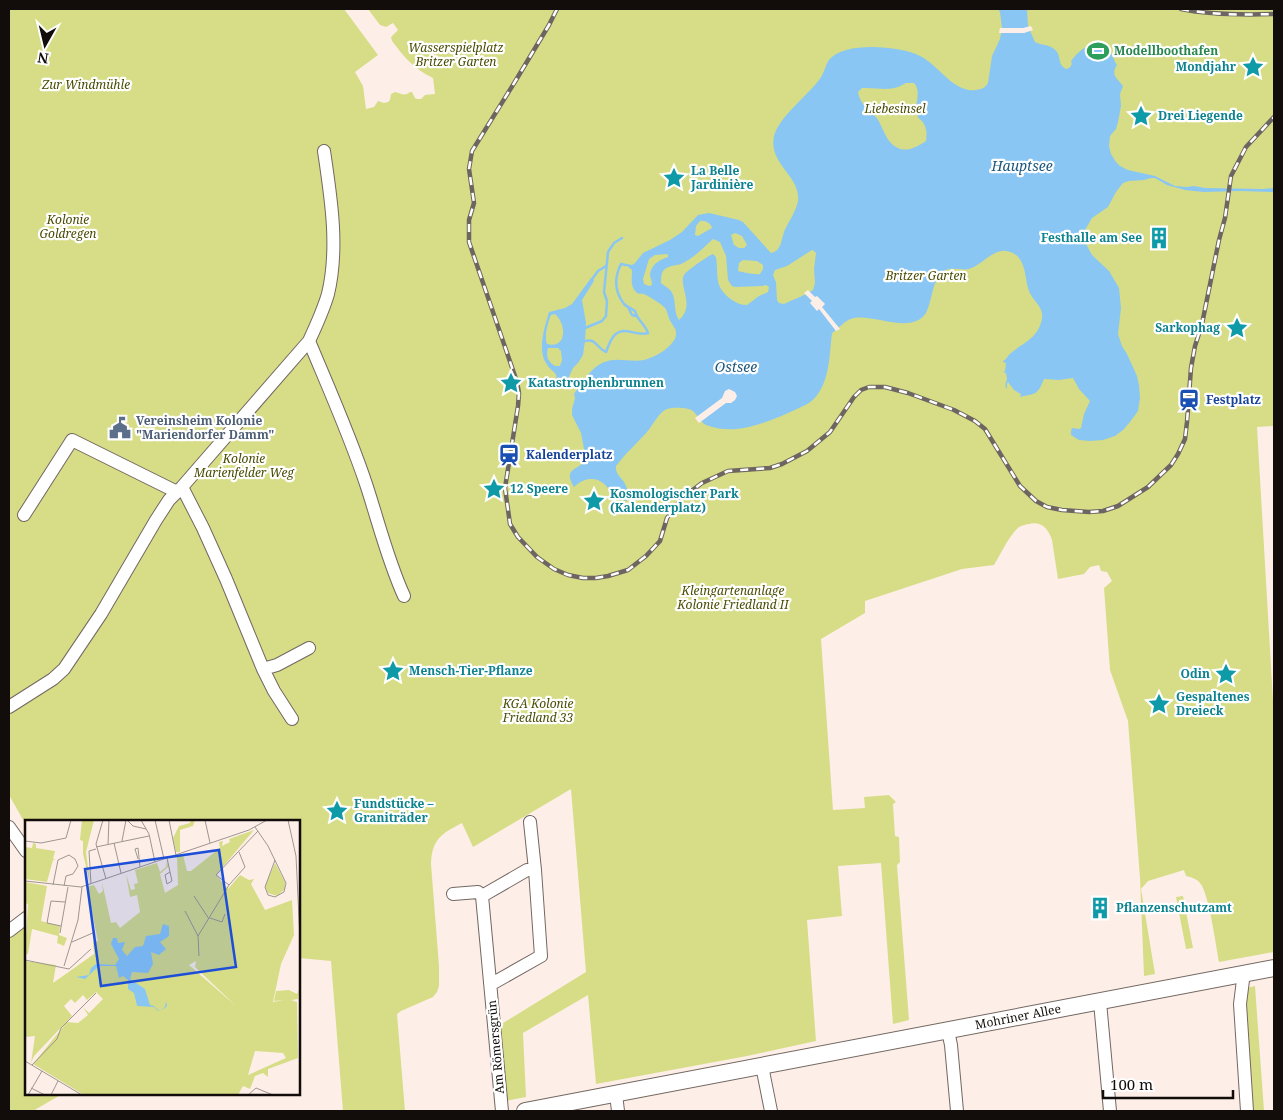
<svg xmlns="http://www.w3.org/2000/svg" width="1283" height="1120" font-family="'Noto Serif',serif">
  <rect width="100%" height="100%" fill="#fdefe8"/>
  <path fill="#d7dd86" d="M9,9h335l34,46 -23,17 8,14 3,23 8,-2 4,-6 6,2 4,-1 2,-2 1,-6 4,-2c6,1 9,5 15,0h2l3,6 2,1h4l4,-4 10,-1 -2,-16c-18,-8 -29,-21 -41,-37l-1,-4 7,-7 -5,-7 -7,4 -6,-2 -12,-16h906v417l-17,1 17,291v234l-55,10c-3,-15 -10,-69 -19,-79 -3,-4 -9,-6 -14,-7l-2,-6 -36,11 -7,8 14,85 -11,2 -4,-98 -12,-157 -18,-51 -6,-82 8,-7 -5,-9 -6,-1 -2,-6 -9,2 -6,7 -26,5 -6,-39c-4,-12 -11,-19 -23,-16 -6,1 -10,2 -14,7 -8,9 -15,24 -21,34l-32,4 -97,32v12l-44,26 12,171 32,-2 -1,-11 25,-2 7,7 -3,2 2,32 4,1 1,25 -3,3 12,155 -16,4 -12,-161 -43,3 4,50 -35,4 9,121 -69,15 -151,28 -8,-89 -65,38 3,64 -20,4 -6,-76 86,-53 -15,-183 -98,58 -11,-24c-21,11 -30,16 -31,41l8,102v20l-2,6 -4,5 -32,14 -4,3 8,97h-62l-12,-150 -32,-3v-137h-273v4l-17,-30z
    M1183,896l10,52 -7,1 -10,-52z
    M26,922v172h36l-29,17h-24v-176z
    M1255,986l9,125h-13l-9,-122z"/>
  <path fill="#89c6f4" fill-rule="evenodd" d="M998,9h29l1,17 7,16c8,4 17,2 22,10 4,6 1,13 9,17 4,-1 7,-4 5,-8 9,-12 23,-24 38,-10 4,4 5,10 8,14 -7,10 1,14 6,21l-3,8 1,12 -3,16 -2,7 -6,7 -1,10 2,8 5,8 4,4 8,4 27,6 20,10 12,1 7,-1 11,2 57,1 12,-1v4l-34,-1 -36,1 -19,-2 -18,-5 -12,-7h-4l-7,2 -15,1 -6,2 -7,9 -8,15 -16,11 -7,12v12l7,13 17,16 10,17 2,20 -3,26 4,12 5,8 10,22 2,9 1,13 -2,13 -8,11 -7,8 -8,6 -12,4 -13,1 -11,-1 -8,-5v-4l1,-3 7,1 2,-1 3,-14 6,-13 -11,-12 -6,-11 -14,2 -15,-1c-7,17 -8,14 -24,18l1,-3 -7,-4 -6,-8 -1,2v5c-3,-4 -1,-6 0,-10l-1,-6 -3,-1 2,-1 1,-8 -3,-1v-1c4,-2 4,-5 8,-8 13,-11 28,-15 31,-35 2,-11 -10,-18 -13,-27 -5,-14 -2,-37 -23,-40 -13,-2 -24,14 -37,18 -10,2 -20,-4 -29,5 -8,10 -8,27 -14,39 -15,22 -51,1 -72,5 -10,2 -14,10 -22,15 -3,24 -2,55 -23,70 -21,11 -61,29 -84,26 -6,0 -13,-2 -19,-4 -6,-3 -8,-10 -13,-14 -5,-4 -20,-4 -26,-2 -9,4 -14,16 -20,23 -5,6 -11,11 -16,17 -6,5 -10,11 -15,17 -1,9 6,11 9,18 3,5 3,11 2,17l-15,-3c-4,-19 -23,-26 -38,-11 -12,-19 5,-17 12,-27l-5,-27 -9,-18v-6l3,-11 -1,-4c8,-11 16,-25 28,-31 14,-7 28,0 42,-3 10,-2 34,-15 32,-28 0,-3 -3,-6 -5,-10 -3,-4 -3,-10 -6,-14 -2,-3 -15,-11 -19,-13 -3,-2 -7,0 -10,-3 -6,-6 -4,-15 -4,-22l-6,-5 1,-1 5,1 3,-2 8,-10 27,-13 12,-8 16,-17 11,-2 30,7 4,2 28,31c10,-2 10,-12 13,-21 4,-10 12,-20 14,-31 3,-25 -30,-37 -24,-65 5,-19 33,-40 45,-56 5,-6 6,-14 10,-20 15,-19 71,-14 91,-4 19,9 33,37 56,34 6,-1 9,-2 12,-7l4,-27 8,-17 2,-11 -2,-16zM906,83h8c8,9 0,21 3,32 1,3 3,4 5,6 5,7 5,12 4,20 -12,8 -24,14 -36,1 -6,-7 -8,-17 -14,-25 -8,-8 -16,-13 -18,-25l4,-4c17,-1 28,5 44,-5zM700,221c5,-1 11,2 12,7l-14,8 -3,-1 1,-9zM735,233l7,3 5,9 -3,3h-5l-5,-3 -3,-10zM713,239l7,3 6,14 2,24 4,6 3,1 27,-1 4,-1 3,2 -1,5 -9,4 -12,9c-6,0 -10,-2 -15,-5 -19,-14 -13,-23 -16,-43l-3,-3c-5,2 -27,17 -29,21 -6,11 12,30 -5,45 -6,-8 -2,-20 -8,-29 -2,-3 -7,-5 -10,-8 0,-4 0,-9 2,-12 5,-6 12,-5 18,-7 13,-6 22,-16 32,-25zM812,250l2,1 2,2 -2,16 1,14 -2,7c-9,6 -19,9 -29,14l-5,-1 -2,-3 -1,-18 -3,-7 2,-5 12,-4zM667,254l1,1v2c-9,3 -18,8 -18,19 1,3 2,6 2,9l-3,1 -5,-2 -1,-5 6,-20 6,-4zM743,260l14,1 6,4v4l-3,5c-4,1 -18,-2 -22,-3l1,-8z
    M591,278h2l1,3 -12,19 4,23 -1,18 -2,14 -5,8 -5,5 -5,11 -10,8h-2c3,-18 -3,-12 -10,-24 -9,-14 -1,-37 3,-51l16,-4 7,-4zM555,314c11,9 13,35 -8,30 -3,-6 1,-23 4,-29zM548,348h10l3,3 1,9 -2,6h-5c-8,-5 -9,-10 -7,-18z"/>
  <path fill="#fdefe8" d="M1031,26l2,4 -9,3h-25l1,-5h23z
    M808,290l7,7 2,-1 8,8 -3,3 18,22 -4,2 -17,-22 -2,2 -7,-8 2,-2 -8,-8z
    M729,389l6,3 2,4 -2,4 -4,3h-5l-27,20 -4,-5 27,-20 3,-7z"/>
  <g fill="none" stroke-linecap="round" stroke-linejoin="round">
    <path stroke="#89c6f4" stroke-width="2.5" d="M593,278l5,-7 8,-5
      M628,307l4,8 4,1
      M585,328l17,-7 4,-5 1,-15 -3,-9 4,-40 6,-9 8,-5
      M585,341c12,-3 11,7 21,11 2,-5 4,-11 7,-15 9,-13 23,0 35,-4 -3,-9 -11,-13 -13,-22 -4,-3 -8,-4 -11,-7 -10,-13 -10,-26 -3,-40l5,1"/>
    <g stroke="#736761" stroke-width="14">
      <path id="minor" d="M309,341c20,48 42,97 58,146 12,37 21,74 37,109
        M182,487l21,41 23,51 37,90 11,22 18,28
        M24,515l48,-75 105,52
        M263,669l14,-4 32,-17
        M9,707l44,-28 11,-10 37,-55 55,-94 13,-20 13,-13 127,-146c7,-15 14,-30 19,-47 11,-46 3,-96 -4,-143
        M530,822l5,48
        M9,827l17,24
        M453,894l25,-2 4,4
        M9,931l17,-13
        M1242,974l1,6 -3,24 7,107
        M490,983l5,-1 46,-26 -6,-86h-8l-45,26 20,215
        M1100,1002l10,109
        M948,1031l3,14 6,66
        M762,1066l9,45
        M616,1094l2,17"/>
    </g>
    <g stroke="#736761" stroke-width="18">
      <path id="major" d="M525,1111l749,-143"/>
    </g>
    <use href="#minor" stroke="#fff" stroke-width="12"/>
    <use href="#major" stroke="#fff" stroke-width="16"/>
    <g stroke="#6d6561" stroke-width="4.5">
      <path id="rail" d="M557,9l-8,16 -33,55 -44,71 -3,18 5,34 -5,17v22l48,140 2,11 -1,13 -13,82 5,36 8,13 19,20 17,12 14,6 15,3h13l12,-2 20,-6 18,-14 14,-15 7,-23 15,-20 20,-15 26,-12 42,-3 12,-4 25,-13 23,-19 24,-35 7,-7 8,-3h16l23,6 46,17 21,11 10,8 35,57 16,15 11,6 15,3 27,2 14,-1 15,-5 30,-19 23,-22 7,-11 7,-15 2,-17 4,-54 4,-22 7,-22 17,-84 6,-22 6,-42 15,-29 28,-30
        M1181,9c30,6 62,6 93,5"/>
    </g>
    <use href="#rail" stroke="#fff" stroke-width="2.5" stroke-dasharray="8" stroke-linecap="butt"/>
  </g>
  <defs>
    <g id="stadium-bare" transform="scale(1.725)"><path d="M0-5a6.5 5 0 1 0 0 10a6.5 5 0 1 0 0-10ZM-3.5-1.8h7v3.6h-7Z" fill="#2e9e5b" stroke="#fff" stroke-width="2.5" paint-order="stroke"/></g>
    <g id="sight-bare" transform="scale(1.725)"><path d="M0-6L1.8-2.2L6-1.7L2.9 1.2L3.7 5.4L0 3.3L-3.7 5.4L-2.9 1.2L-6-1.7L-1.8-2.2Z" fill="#0f9aa8" stroke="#fff" stroke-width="2.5" paint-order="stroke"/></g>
    <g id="building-bare" transform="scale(1.725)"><path d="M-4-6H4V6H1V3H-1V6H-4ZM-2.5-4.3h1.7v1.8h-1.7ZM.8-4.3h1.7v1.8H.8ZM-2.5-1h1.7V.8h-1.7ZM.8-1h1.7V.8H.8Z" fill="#0f9aa8" stroke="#fff" stroke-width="2.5" paint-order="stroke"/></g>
    <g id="station-bare" transform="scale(1.725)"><path d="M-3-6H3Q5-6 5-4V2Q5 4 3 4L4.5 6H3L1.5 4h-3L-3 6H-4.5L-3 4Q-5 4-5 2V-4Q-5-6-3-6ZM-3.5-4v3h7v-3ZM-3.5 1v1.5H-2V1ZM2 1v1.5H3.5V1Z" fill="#1a4fb4" stroke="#fff" stroke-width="2.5" paint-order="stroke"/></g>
    <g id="civic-bare" transform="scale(1.725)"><path d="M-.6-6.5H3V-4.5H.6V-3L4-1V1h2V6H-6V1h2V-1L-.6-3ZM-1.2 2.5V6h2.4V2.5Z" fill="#5c6f8a" stroke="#fff" stroke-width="2.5" paint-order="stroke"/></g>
  </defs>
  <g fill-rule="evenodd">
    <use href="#stadium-bare" x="1098" y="51"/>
    <use href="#sight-bare" x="1253" y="67"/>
    <use href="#sight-bare" x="1141" y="116"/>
    <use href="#sight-bare" x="674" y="178"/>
    <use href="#building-bare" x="1159" y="238"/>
    <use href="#sight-bare" x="1237" y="328"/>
    <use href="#sight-bare" x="511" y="383"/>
    <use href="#station-bare" x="1189" y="400"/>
    <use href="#civic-bare" x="120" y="428"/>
    <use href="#station-bare" x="509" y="455"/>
    <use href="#sight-bare" x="494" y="489"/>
    <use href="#sight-bare" x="594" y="501"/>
    <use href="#sight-bare" x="393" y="671"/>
    <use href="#sight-bare" x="1226" y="674"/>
    <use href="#sight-bare" x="1159" y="704"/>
    <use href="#sight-bare" x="337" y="811"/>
    <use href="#building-bare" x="1100" y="908"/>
  </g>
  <g text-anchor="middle" stroke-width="4.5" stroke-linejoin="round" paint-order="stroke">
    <g font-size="12" font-style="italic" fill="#4a4c04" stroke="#fff">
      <text x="456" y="52">Wasserspielplatz<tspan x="456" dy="14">Britzer Garten</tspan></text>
      <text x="86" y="89">Zur Windmühle</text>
      <text x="895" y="113">Liebesinsel</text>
      <text x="68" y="224">Kolonie<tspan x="68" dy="14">Goldregen</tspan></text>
      <text x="926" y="280">Britzer Garten</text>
      <text x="244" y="463">Kolonie<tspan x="244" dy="14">Marienfelder Weg</tspan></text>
      <text x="733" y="595">Kleingartenanlage<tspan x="733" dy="14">Kolonie Friedland II</tspan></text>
      <text x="538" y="708">KGA Kolonie<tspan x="538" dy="14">Friedland 33</tspan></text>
    </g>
    <g font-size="12" font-weight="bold" fill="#27864d" stroke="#fff" text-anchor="start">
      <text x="1114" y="55">Modellboothafen</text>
    </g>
    <g font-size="12" font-weight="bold" fill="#0d838f" stroke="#fff" text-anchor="start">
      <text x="1236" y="71" text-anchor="end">Mondjahr</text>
      <text x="1158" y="120">Drei Liegende</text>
      <text x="691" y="175">La Belle<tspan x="691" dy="14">Jardinière</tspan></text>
      <text x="1142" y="242" text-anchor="end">Festhalle am See</text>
      <text x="1220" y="332" text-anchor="end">Sarkophag</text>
      <text x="528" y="387">Katastrophenbrunnen</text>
      <text x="510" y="493">12 Speere</text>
      <text x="610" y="498">Kosmologischer Park<tspan x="610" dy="14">(Kalenderplatz)</tspan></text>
      <text x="409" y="675">Mensch-Tier-Pflanze</text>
      <text x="1210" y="678" text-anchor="end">Odin</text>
      <text x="1176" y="701">Gespaltenes<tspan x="1176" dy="14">Dreieck</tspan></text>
      <text x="354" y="808">Fundstücke –<tspan x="354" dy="14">Graniträder</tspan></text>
      <text x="1116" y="912">Pflanzenschutzamt</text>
    </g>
    <g font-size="12" font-weight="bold" fill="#164399" stroke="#fff" text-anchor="start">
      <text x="1206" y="404">Festplatz</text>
      <text x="526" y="459">Kalenderplatz</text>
    </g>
    <g font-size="12" font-weight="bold" fill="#4e5e75" stroke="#fff" text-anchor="start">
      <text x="136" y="425">Vereinsheim Kolonie<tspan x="136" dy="14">"Mariendorfer Damm"</tspan></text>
    </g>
    <g font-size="12" fill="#120d0b" stroke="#fff">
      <text transform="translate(1018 1017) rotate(-11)" y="4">Mohriner Allee</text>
      <text transform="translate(496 1047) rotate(-95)" y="4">Am Römersgrün</text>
    </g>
    <g font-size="14" font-style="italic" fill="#1d577d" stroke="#fff">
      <text x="1022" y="171">Hauptsee</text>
      <text x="736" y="372">Ostsee</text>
    </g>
  </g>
  <g transform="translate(25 820)">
    <rect width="275" height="275" fill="#fdefe8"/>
    <path d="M57,0h12l-8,32 4,31 -7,-29v-13l-3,-1zM165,0h5l-2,6 -13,4v22h-4l-3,-14 6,-12 11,-3zM229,10l-38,45 12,14 12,-14 9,5 5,-1 -3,5 14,26 27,-10 2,35 -13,29 -8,38 11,-2 -10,1 2,-10 13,-1 8,4 2,-4 -1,9 -7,1 6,2 1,56 -30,11v8l-5,-4 -8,3 -5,13 -7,-3 -5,9h-154l-51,-31 34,-42 11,1 10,-8 -5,-8 6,6 14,-14 -7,-7 -9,8 -4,-5 -8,8 -4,-4 -7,7 8,10 -38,40 -3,7 4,-27 -10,1v-76l31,4 -3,18 41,-29 -1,-12 5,-1 -11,-54 7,-2 5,9 4,-3 -1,-9 9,41 5,-1 4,6 20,-16 -3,-17 -7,2 -4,-23 5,16 4,-1 -1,-5 4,-1 -3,-13 22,-7 3,9 6,-5 1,-7 1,7 -8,7 5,19 13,-8 -1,-29 6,-1 4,16h4l29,-23 -1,-6 4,-1 -1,5 8,-4 -1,-3zM171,141l-1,6 41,39 -47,-41zM230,231l28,2 3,5 -38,17zM8,23l3,1v4l19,3 -2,8 3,1h-3l-6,22 -22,-3v-32l7,1zM250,43l10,19v7l-8,7 -9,-3 -3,-7zM0,62l22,4 -6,35 19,5 -1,9 8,3 -3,8 -7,-3 1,-7 -26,-7 -4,25h-3l3,-50 -3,-1z" fill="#d7dd86" fill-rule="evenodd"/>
    <path d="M138,104l6,2v10l-9,6 6,7 -7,6 -8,-3 2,12 -5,9 -16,-1 -2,7 15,10 5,16 4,1 5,5 6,-4 1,-6 4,-7 -4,7 1,5 -2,2 -7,3 -4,-4 -17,-1 -3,-13 -6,-4v-9l-5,-4 -4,2 -3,-12h-17l-14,13 -9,-2 13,-2 2,-7 5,-4 19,1 4,-6 -8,-15 2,-6h4l1,5 7,-1 -3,8 5,6 8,-9 8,-1 3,-10 14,-2z" fill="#89c6f4"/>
    <path fill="none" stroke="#9f9590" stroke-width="1" d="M78,0l-7,24 10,35M102,0l6,6 13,3M116,0l8,14 6,28M130,0l9,39M144,0l7,35M180,0l5,23M263,0l8,36 4,83M230,7l13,19 17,35 1,2 -2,9 -9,5 -7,-2 -3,-8 10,-27M0,21l16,2 25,-5 5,-18M97,21l4,-21M89,23l7,30M83,24l1,-24M71,27l53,-11M142,38l3,14 -5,3 2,9 5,-3 -2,-9M113,39l-3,-10 3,-1 2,19M0,61l56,6 168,-57 18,-10M66,64l-2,-33 7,-2M28,65l5,-25 11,-5 6,4 3,7 -5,8 -7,2 -2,10M204,65l-13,-10 42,-44M204,65l16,-18 -6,-15M169,76l15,23M160,91l13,25M185,98l12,4 3,-8M36,106l-14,-3 4,-22 14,1M35,113l8,-46M47,122l23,-10M174,136l-1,-20 31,-51M0,140l44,9 22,-20M39,146l14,-46 4,-33M275,178v69M0,241l57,34M7,245l25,-26 4,-11 35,-35M6,268l14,7M3,275l14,-24M26,275l7,-14M223,275l8,-7 17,7"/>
    <path fill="#1d4ed8" fill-opacity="0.15" stroke="#1d4ed8" stroke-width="2.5" d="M194,30l17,117 -135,19 -16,-117z"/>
    <rect width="275" height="275" fill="none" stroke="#120d0b" stroke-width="2.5"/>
  </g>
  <rect width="1283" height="1120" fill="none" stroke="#120d0b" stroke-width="20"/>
  <g transform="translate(45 45) rotate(188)" stroke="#ffffff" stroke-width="4" paint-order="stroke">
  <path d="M0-4L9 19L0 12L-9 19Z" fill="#120d0b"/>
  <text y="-8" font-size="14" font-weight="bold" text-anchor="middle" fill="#120d0b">N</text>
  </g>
  <path d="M1103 1090v8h130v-8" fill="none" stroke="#120d0b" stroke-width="2.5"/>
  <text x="1110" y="1090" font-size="15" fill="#120d0b" stroke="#ffffff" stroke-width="4" paint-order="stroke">100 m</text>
</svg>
